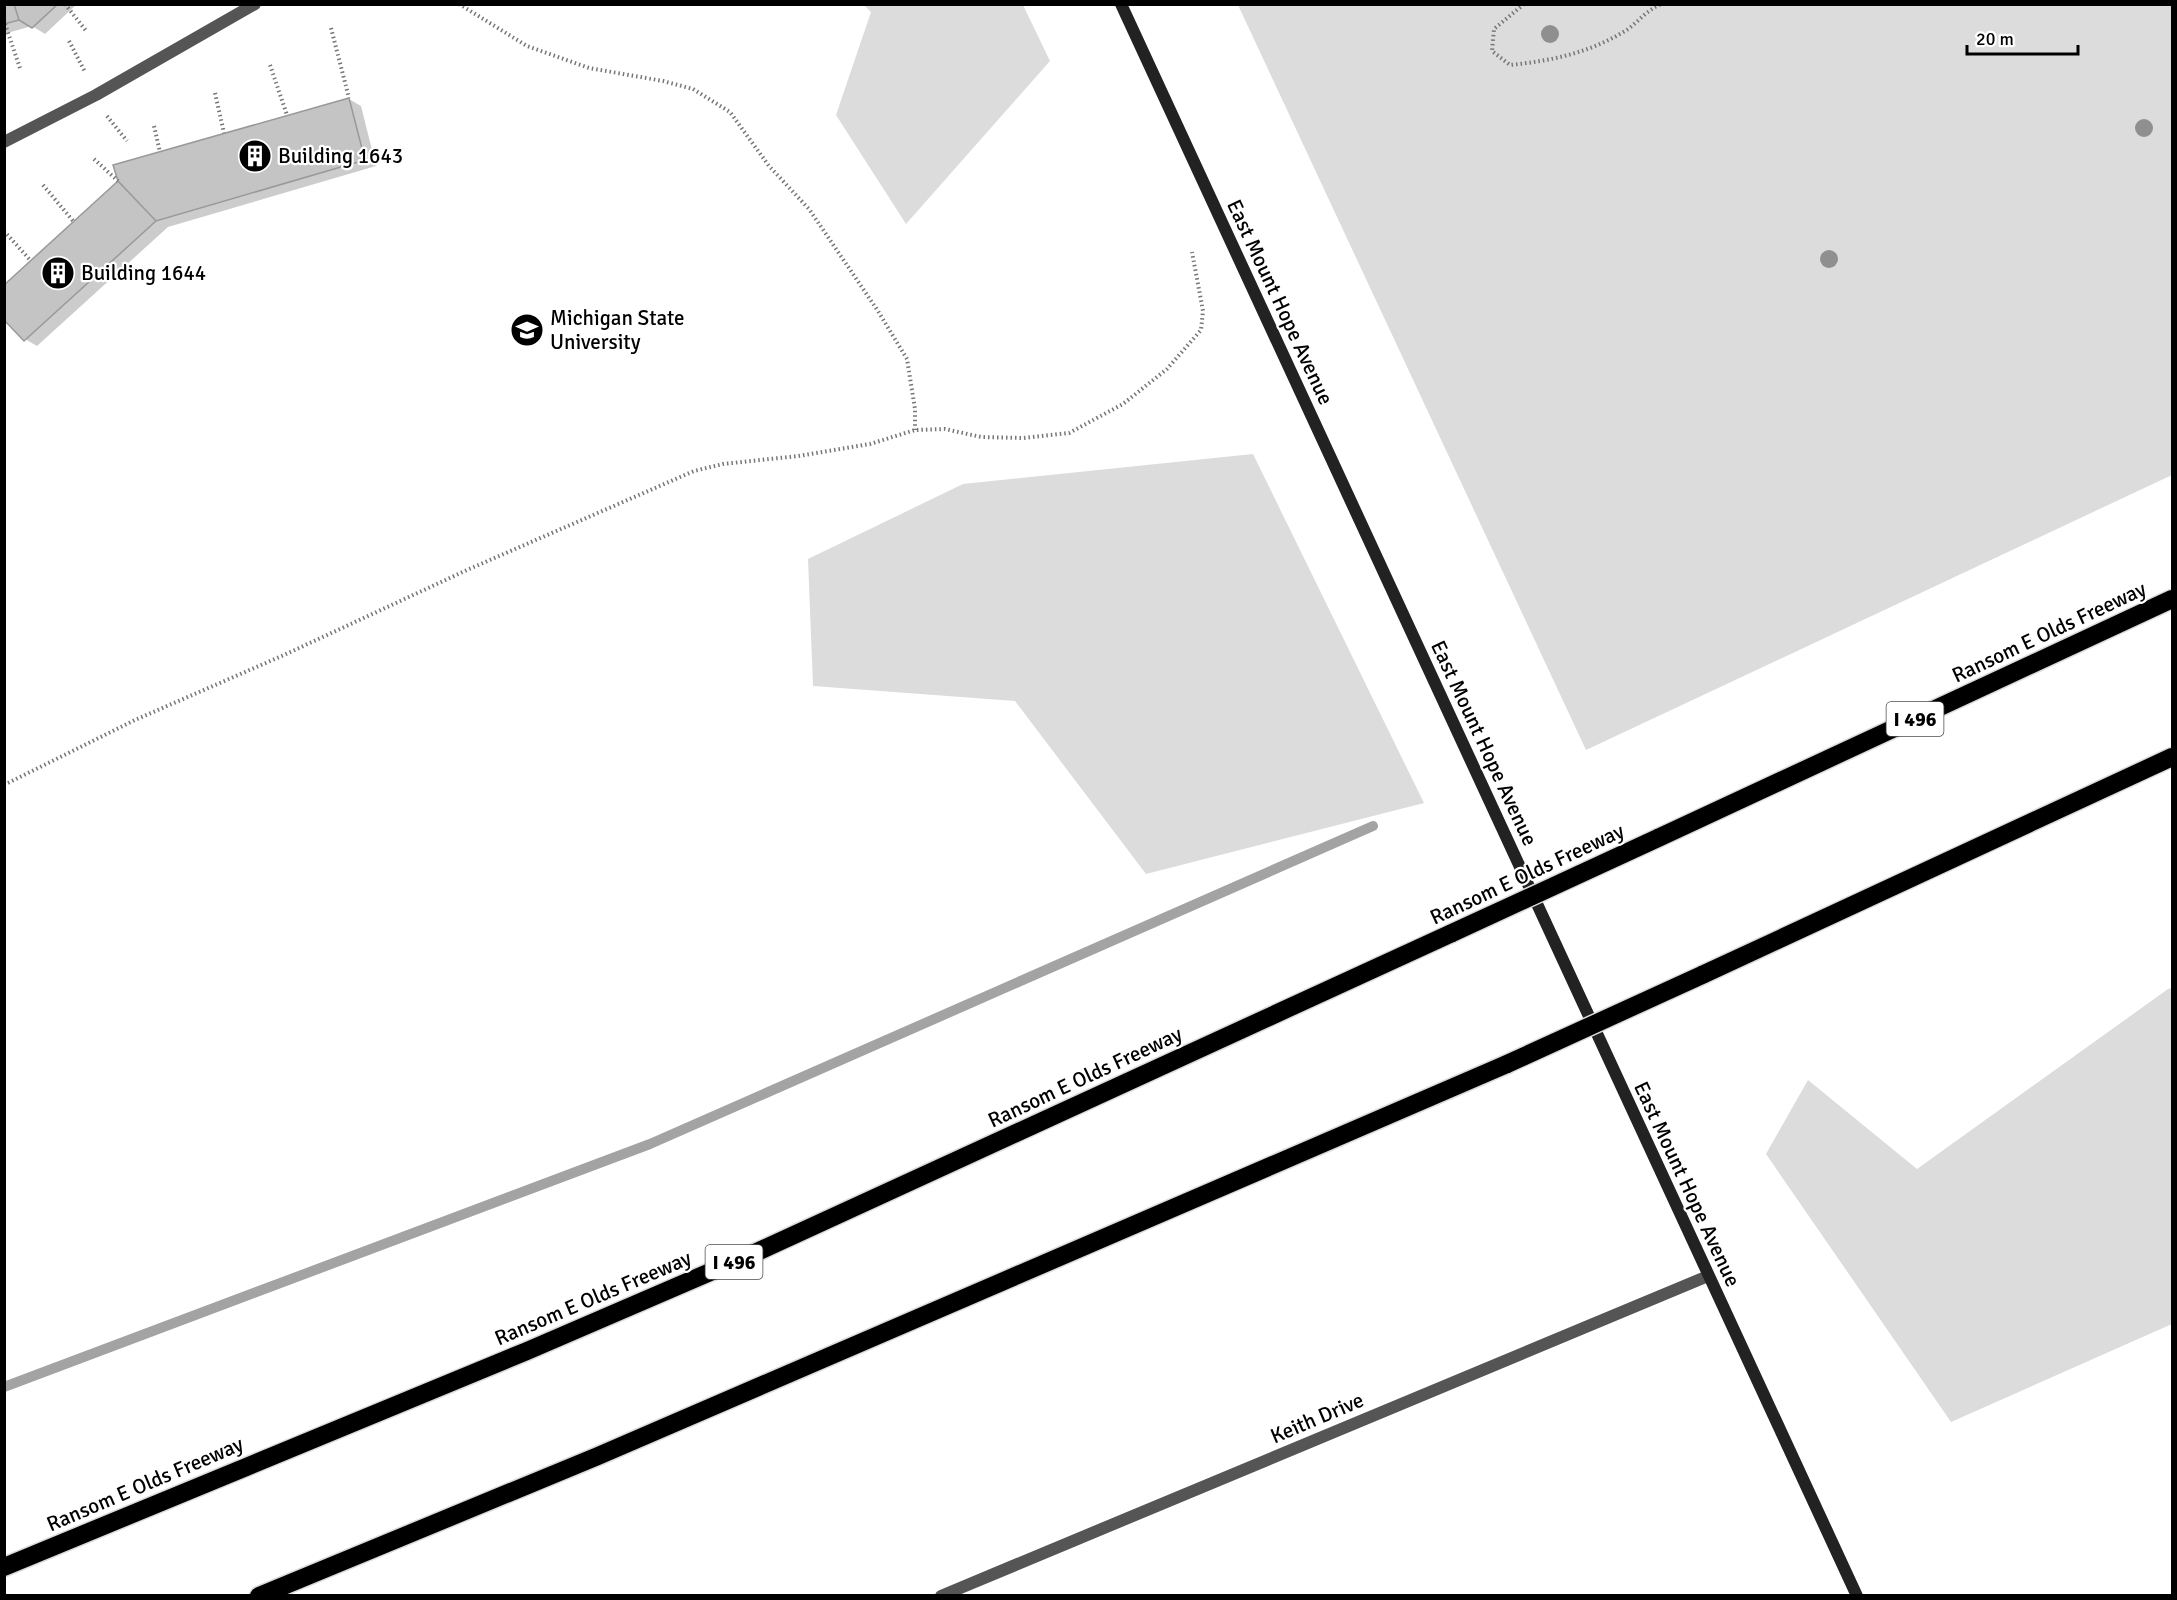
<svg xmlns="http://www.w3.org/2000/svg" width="2177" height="1600" font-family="Signika,sans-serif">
  <rect width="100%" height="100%" fill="#fff"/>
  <path fill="#dcdcdc" d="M864,5h159l27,56 -144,163 -70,-109 35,-103z
    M1238,5h934v470l-586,275z
    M1253,454l171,349 -278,71 -131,-173 -202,-15 -5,-127 155,-75z
    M2172,988v336l-221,98 -185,-268 42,-74 109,89 251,-180z"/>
  <path fill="#0003" d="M4,4h73l-32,30 -13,-8 -28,8z
    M349,99l12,7 15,60 -208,61 -131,119 -12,-7 -21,-52z"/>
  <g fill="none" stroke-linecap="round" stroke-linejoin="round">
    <path stroke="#a3a3a3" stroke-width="10" d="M4,1387l646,-243 723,-318"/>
  </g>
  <path fill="#c4c4c4" stroke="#999" stroke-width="1.5" d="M4,4h10l5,16 -15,4z
    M14,4h44l-26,24 -13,-8z
    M349,98l16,62 -209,61 -38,-40 -5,-16z
    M118,181l38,40 -132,120 -20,-21v-35z"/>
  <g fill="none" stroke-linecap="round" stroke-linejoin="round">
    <g stroke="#dbdbdb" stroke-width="21">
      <path id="highway" d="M1658,838l514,-239
        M1702,975l470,-218
        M4,1567l523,-216 232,-100 693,-318
        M259,1596l339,-140 909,-392"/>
    </g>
    <path stroke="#777" stroke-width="4" stroke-dasharray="1.5 3" stroke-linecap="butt" d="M65,4l22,28
      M459,4l68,42 62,22 74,13 30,8 37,23 39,54 40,43 69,102 29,48 8,50v21
      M1524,4l-30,25 -2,22 18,14c40,-4 79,-12 115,-34 13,-8 22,-22 37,-27
      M5,24l15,44
      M331,28l18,70
      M69,41l16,31
      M270,65l17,50
      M215,93l9,40
      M107,116l20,25
      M154,126l6,26
      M94,159l24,22
      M43,185l31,37
      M4,231l27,30
      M4,785l131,-65 149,-65 183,-85 227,-99 29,-7 75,-8 72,-12 45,-14 30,-1 36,8 42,1 46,-5 54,-29 44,-35 34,-39 2,-19 -11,-59"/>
    <path stroke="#555" stroke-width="12" d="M4,142l92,-47 159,-91"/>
    <path stroke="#555" stroke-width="12" d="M941,1596l767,-320"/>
    <path stroke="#222" stroke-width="12" d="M1121,4l736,1592"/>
    <use href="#highway" stroke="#000" stroke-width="18"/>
    <g stroke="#dbdbdb" stroke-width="21" stroke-linecap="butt">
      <path id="highway-bridge" d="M1452,933l206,-95
        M1507,1064l195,-89"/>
    </g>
    <use href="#highway-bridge" stroke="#000" stroke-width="18"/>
  </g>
  <g fill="#8f8f8f">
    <circle cx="1550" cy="34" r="9"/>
    <circle cx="2144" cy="128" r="9"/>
    <circle cx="1829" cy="259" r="9"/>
  </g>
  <defs>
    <g id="building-disc" transform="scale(1.725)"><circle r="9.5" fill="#000" stroke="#fff"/><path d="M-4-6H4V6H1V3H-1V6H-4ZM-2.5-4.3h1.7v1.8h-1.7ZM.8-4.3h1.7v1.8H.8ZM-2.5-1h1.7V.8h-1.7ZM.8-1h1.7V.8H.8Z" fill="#fff"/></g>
    <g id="university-disc" transform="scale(1.725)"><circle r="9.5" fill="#000" stroke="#fff"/><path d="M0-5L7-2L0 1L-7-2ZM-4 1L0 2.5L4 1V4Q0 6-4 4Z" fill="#fff"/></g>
  </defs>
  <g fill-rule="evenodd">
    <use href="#building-disc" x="255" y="156"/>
    <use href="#building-disc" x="58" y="273"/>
    <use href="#university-disc" x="527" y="330"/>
  </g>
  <g text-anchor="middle" stroke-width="4.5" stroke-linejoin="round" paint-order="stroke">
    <g fill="#fff" stroke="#4c4c4c" stroke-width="1.5">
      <rect x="1886.5" y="702" width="57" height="34" rx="4.5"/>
      <rect x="705.5" y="1245" width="57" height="34" rx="4.5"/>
    </g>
    <g font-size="20" font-weight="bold" fill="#000">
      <text x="1915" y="726">I 496</text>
      <text x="734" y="1269">I 496</text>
    </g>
    <g font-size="21" fill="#000" stroke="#fff" text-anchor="start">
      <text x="278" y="163">Building 1643</text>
      <text x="81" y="280">Building 1644</text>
      <text x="550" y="325">Michigan State<tspan x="550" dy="24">University</tspan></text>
    </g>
    <g font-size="21" fill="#000" stroke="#fff">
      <text transform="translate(1280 302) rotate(65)" y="7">East Mount Hope Avenue</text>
      <text transform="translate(2049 632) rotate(-25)" y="7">Ransom E Olds Freeway</text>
      <text transform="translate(1484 743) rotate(65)" y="7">East Mount Hope Avenue</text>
      <text transform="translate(1527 874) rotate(-25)" y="7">Ransom E Olds Freeway</text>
      <text transform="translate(1085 1077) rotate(-25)" y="7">Ransom E Olds Freeway</text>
      <text transform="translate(1687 1184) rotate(65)" y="7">East Mount Hope Avenue</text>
      <text transform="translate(593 1298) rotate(-23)" y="7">Ransom E Olds Freeway</text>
      <text transform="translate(1317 1418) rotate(-23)" y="7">Keith Drive</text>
      <text transform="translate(145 1484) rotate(-23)" y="7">Ransom E Olds Freeway</text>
    </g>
  </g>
  <rect width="2177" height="1600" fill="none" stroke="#000000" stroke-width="12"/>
  <path d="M1967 45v9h111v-9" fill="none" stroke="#000000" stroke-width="3"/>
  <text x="1976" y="45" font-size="18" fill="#000000" stroke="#ffffff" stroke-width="4.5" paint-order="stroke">20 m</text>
</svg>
